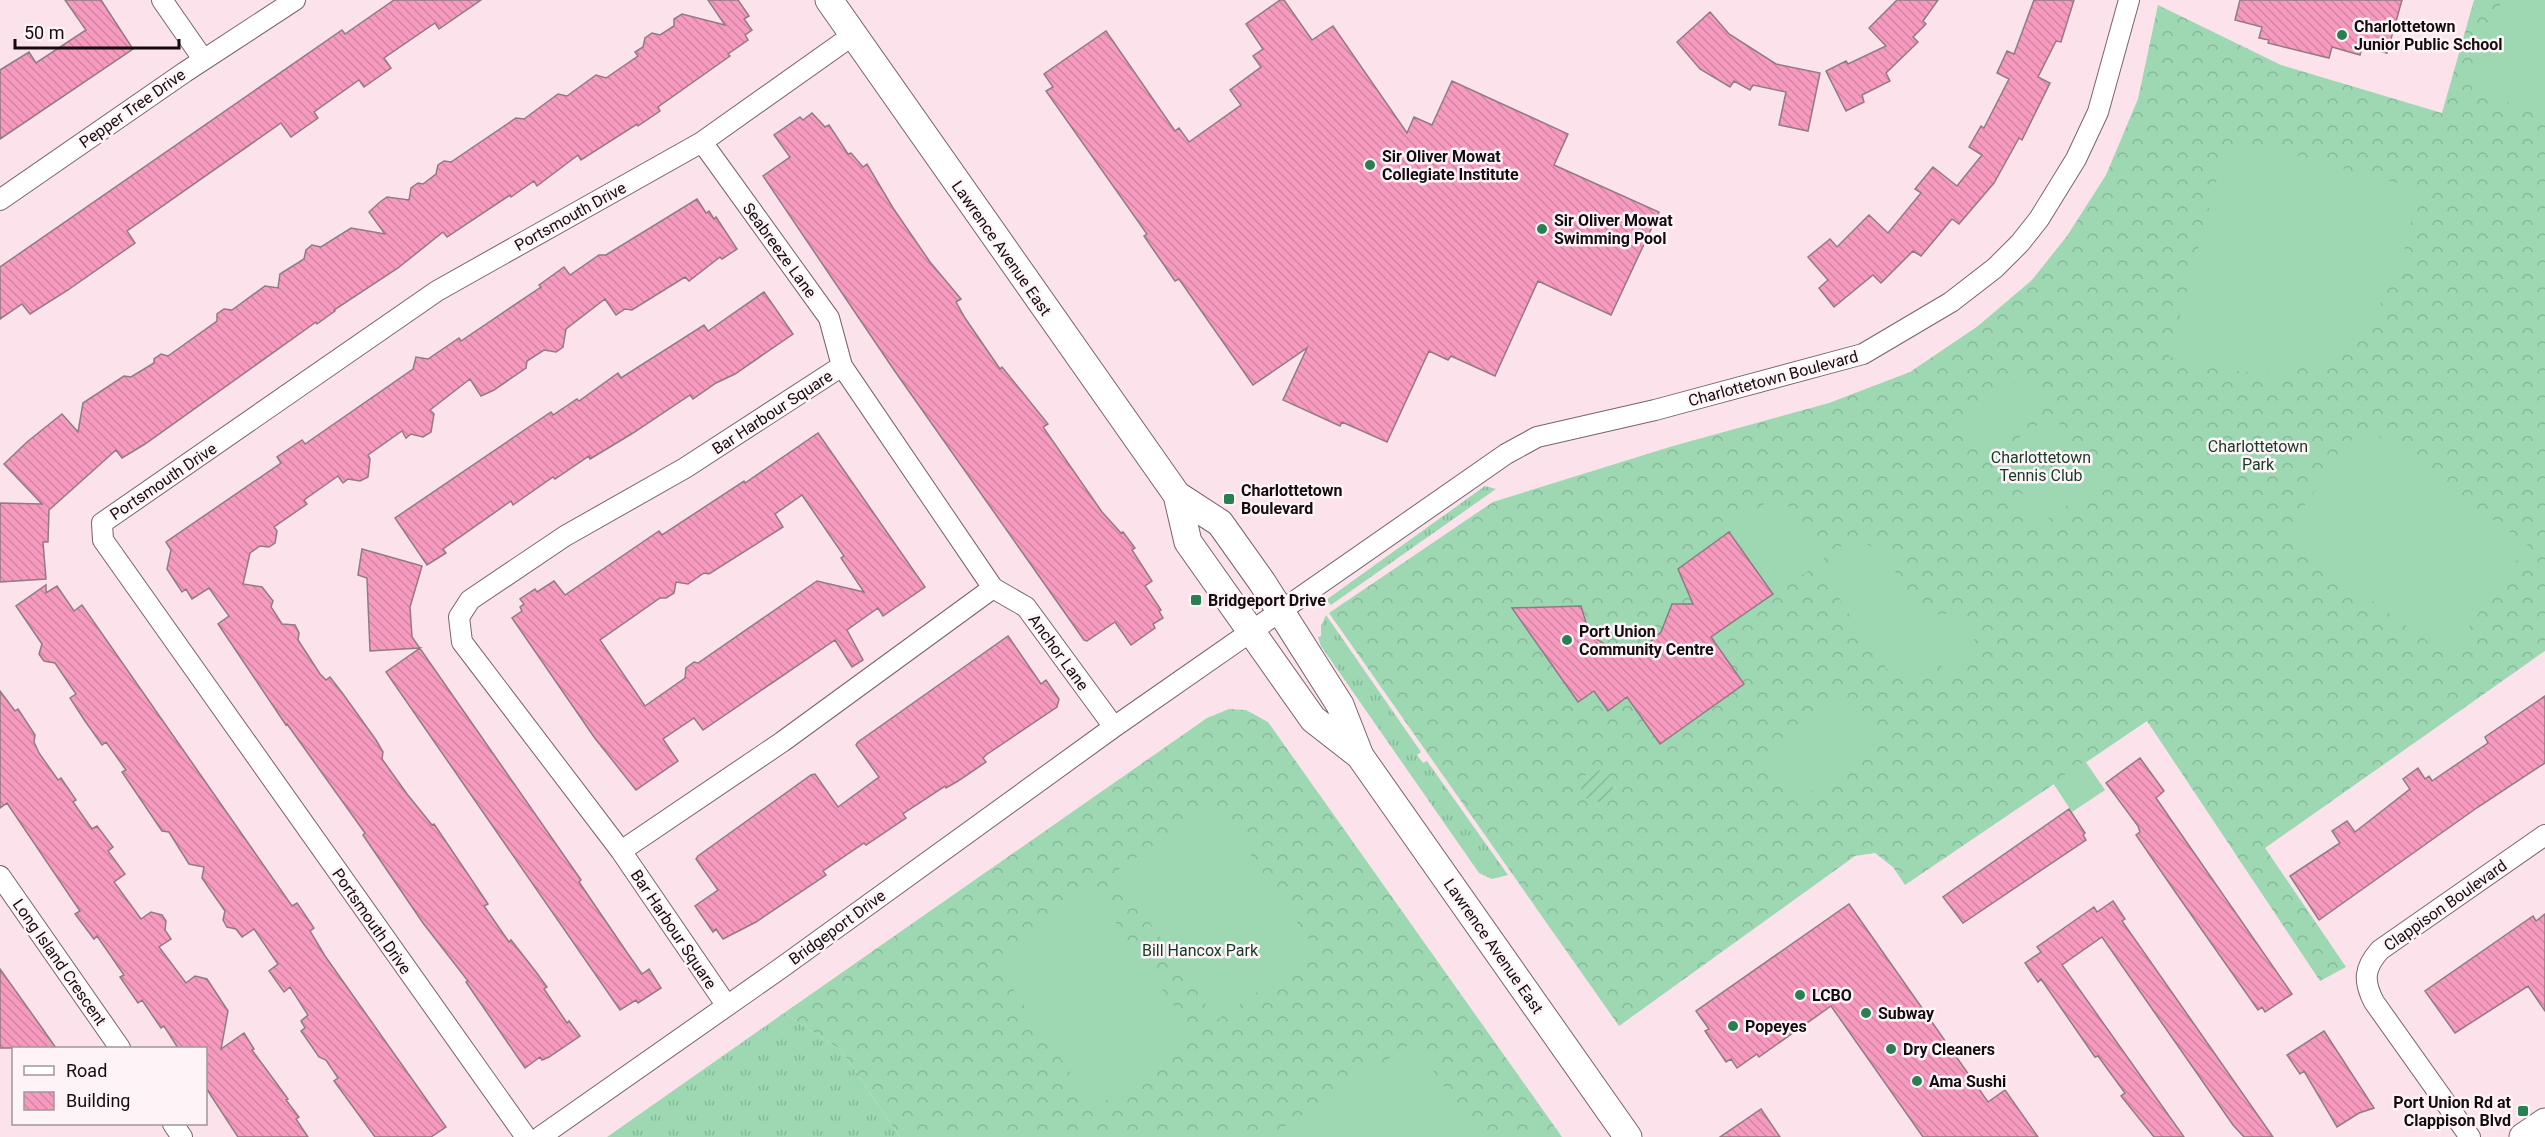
<svg xmlns="http://www.w3.org/2000/svg" width="2545" height="1137" font-family="Roboto,sans-serif">
  <defs>
    <pattern id="grass-tufts" width="24" height="20" patternUnits="userSpaceOnUse" patternTransform="scale(1.5)"><rect width="24" height="20" fill="#9dd8b3"/><path d="M3 7l-1-3M5 7V3M7 7l1-3M15 17l-1-3M17 17v-4M19 17l1-3" fill="none" stroke="#86b899"/></pattern>
    <pattern id="forest-crowns" width="20" height="18" patternUnits="userSpaceOnUse" patternTransform="scale(1.5)"><rect width="20" height="18" fill="#9dd8b3"/><path d="M2 6a3 3 0 1 1 6 0M12 15a3 3 0 1 1 6 0" fill="none" stroke="#86b899"/></pattern>
    <pattern id="garden-furrows" width="10" height="10" patternUnits="userSpaceOnUse" patternTransform="scale(1.5)"><rect width="10" height="10" fill="#9dd8b3"/><path d="M-1 1l2-2M0 10L10 0M9 11l2-2" fill="none" stroke="#86b899"/></pattern>
    <pattern id="building-back-hatch" width="6" height="6" patternUnits="userSpaceOnUse" patternTransform="scale(1.5)"><rect width="6" height="6" fill="#f79abf"/><path d="M-1 5l2 2M0 0l6 6M5-1l2 2" fill="none" stroke="#d384a3"/></pattern>
  </defs>
  <rect width="100%" height="100%" fill="#fbe2eb"/>
  <path fill="url(#grass-tufts)" d="M1485,486l11,3 -165,116 -5,-5z
    M1326,615l95,137 -4,3 6,8 4,-2 81,114 -16,4 -13,-6 -158,-227 -3,-9 3,-1v-10z
    M784,1013l57,37 59,87h-293z"/>
  <path fill="url(#forest-crowns)" d="M2474,0h71v651l-280,197 81,119 -26,14 -173,-260 -242,164 -12,-18 -18,-14 -20,3 -236,170 -290,-413 164,-111 180,-56 156,-43 81,-31 68,-46 54,-46 35,-44 39,-61 32,-76 20,-94 123,60 161,48z
    M1229,709l17,1 22,12 294,415h-662l-59,-87 -57,-37 423,-295z"/>
  <path fill="url(#garden-furrows)" d="M1581 786a16 16 0 1 1 32 0a16 16 0 1 1-32 0Z"/>
  <path fill="#9dd8b3" d="M2502,0h43v115l-73,-25z
    M2242,141l177,48 -15,63 -27,59 -37,45 -60,18 -44,-3 -67,-14 56,-207z
    M2026,375l20,30 -64,43 -20,-29z
    M2053,415l20,29 -64,44 -20,-30z
    M2363,425l165,120 -80,111 -166,-120z
    M2080,454l20,29 -64,44 -20,-29z
    M1779,493l46,67 -50,33 -46,-64z
    M1847,536l48,20 -4,4c4,14 16,37 29,46 8,5 14,4 21,11l15,-10 20,30 -26,39 -11,-13 -33,23 -11,-18 -6,4c-10,-16 -65,-90 -63,-103 3,-11 11,-20 21,-28z
    M1846,695l33,48 -83,60 -34,-48z
    M2085,761l20,29 -33,22 -19,-29z
    M1215,803l102,148 -100,69 -102,-148z
    M1093,890l103,148 -101,70 -102,-148z
    M1414,1042l63,95h-208z"/>
  <path fill="url(#building-back-hatch)" stroke="#917b83" stroke-width="1.5" fill-rule="evenodd" d="M65,0h36l32,49 -133,90v-69l29,-18 7,11 50,-33z
    M394,0h87l-42,29 -4,-6 -51,35 7,10 -27,19 -5,-7 -45,32 4,6 -27,19 -10,-14 -154,108 8,12 -67,47 -38,24 -8,-10 -22,15v-52l342,-237 3,4z
    M708,0h30l11,16 -5,3 8,11 -7,5 3,5 -20,14 2,2 -72,51 2,4 -22,15 -1,-2 -56,36 -3,-5 -41,31 -3,-5 -23,16 -1,-2 -63,42 -4,-5 -45,36 -64,42 1,1 -18,13 -1,-2 -171,122 -23,14 -6,-8 -67,60 -1,32h-5l3,37 -46,3v-79l42,1 -38,-40 23,-22 35,-28 16,18 5,-29 41,-27 7,1 23,-14v-4l7,-5 7,2 49,-35v-7l7,-5 8,1 33,-24 13,2 2,-14 24,-15 2,-9 6,-5 9,2 30,-19 34,6 -16,-22 11,-10 7,-5 22,3 2,-12 7,-5 5,1 13,-10 2,-9 6,-4 7,1 65,-44 8,1 34,-25 9,2 29,-21 10,3 32,-22 -3,-4 8,-5 2,-9 7,-5 8,2 14,-9v-7l8,-5 43,11z
    M1280,0h4l28,40 21,-14 74,107 7,-16 18,8 20,-44 116,53 -14,31 105,47 -48,103 -73,-34 -43,95 -44,-20 -3,4 -19,-9 -42,91 -45,-20 -2,4 -57,-26 24,-52 -54,37 -74,-106 -4,2 -20,-29 -11,-16 3,-2 -101,-143 7,-4 -9,-13 62,-43 69,100 4,-3 10,14 52,-37 -11,-15 31,-23 -8,-11 10,-7 -17,-25z
    M1897,0h41l-15,21 3,3 -13,13 5,5 -32,31 4,8 -28,14 2,7 -18,9 -20,-40 20,-10 2,3 38,-18 -17,-18z
    M2034,0h40l-13,42 -5,-1 -18,36 12,6 -28,57 -3,-2 -25,45 -35,41 -7,-5 -31,37 -8,-5 -32,32 -8,-8 -39,32 -15,-19 9,-8 -20,-23 22,-18 7,8 32,-32 19,18 33,-40 -6,-4 18,-22 24,19 25,-31 -13,-8 12,-21 3,2 25,-49 -12,-6 10,-22 7,3z
    M2240,0h162l-15,53 -25,-6 -2,8 -28,-8 -3,11 -61,-15 1,-3 -10,-2 3,-11 -27,-7z
    M1710,12l19,22 47,30 44,9 -12,58 -29,-6 7,-33 -33,-7 -3,5 -16,-9 -4,6 -30,-18 -23,-27z
    M812,113l13,14 4,-2 19,29 3,-1 12,14 4,-3 26,44 37,54 31,37 -5,3 9,16 35,51 2,-2 46,57 -5,3 59,85 19,21 2,-1 12,16 -3,2 20,31 -7,5 16,24 -2,1 4,7 -10,6 2,4 -24,17 -16,-23 -28,19 -3,-1 -190,-270 -131,-194 27,-19 -16,-22 26,-18 3,3z
    M697,199l9,14 3,-2 5,8 2,-2 21,32 -15,10 -2,-2 -31,24 -4,-4 -53,33 -7,-1 -9,6 -11,-16 -39,30 -3,18 -7,5 -12,-2 -17,11 -1,7 -32,22 -13,6 -11,-17 -40,31 4,4 -3,18 -8,5 -12,-3 -5,4 -4,-7 -34,24 2,4 -2,18 -8,4 -12,-2 -5,4 -5,-7 -34,24 3,4 -33,23 3,4 -2,12 -6,4 -9,-1 -10,7 -7,31 19,3 11,14 -2,6 11,17 13,1 4,8 -1,7 22,34 6,6 4,-3 13,17 33,46 7,12 -1,7 25,35 25,31 2,-1 54,80 -4,2 25,36 2,-2 25,32 11,15 -3,2 23,34 2,-2 11,15 -31,21 -7,3 -2,-3 -15,11 -59,-86 2,-1 -45,-58 -60,-88 2,-2 -78,-109 -1,1 -68,-101 11,-8 -20,-28 -17,11 -6,-10 -4,3 -15,-23 4,-19 -5,-8 115,-79 -4,-6 25,-17 3,4 108,-75 3,-12 12,2 31,-21 2,3 80,-54 -2,-2 25,-18 6,8 29,-20h7z
    M764,292l29,42 -58,40 -19,9 -23,16 -3,-4 -57,38 -43,26 -1,-3 -34,23 -2,-2 -40,28 -2,-4 -68,48 3,4 -19,12 -32,-47 156,-106 2,3 24,-16 2,2 39,-28 3,5 83,-53 4,6z
    M818,433l107,154 -42,29 -5,-8 -31,22 16,30 -11,7 -17,-27 -132,90 -9,-12 -31,21 15,22 -42,29 -42,-53 -82,-119 10,-7 -2,-4 4,-3 -4,-5 15,-10 2,3 17,-11 11,14 94,-64 3,4 82,-54 1,2zM802,495l42,61 -3,2 23,34 -47,-11 -119,82 -4,-1 -8,6 -1,10 -40,28 -45,-66 60,-42h6l8,-5 2,-11 12,2 16,-11 5,1 74,-47 -8,-13z
    M1729,532l44,62 -62,43 33,47 -84,60 -33,-47 -19,14 -14,-20 -16,11 -66,-94 69,-2 6,20 8,12 14,9 24,2 17,-7 11,-10 11,-28h21l-15,-35z
    M362,549l60,17 -12,41 2,30 169,243 -2,2 49,72 14,20 7,-5 12,19 -23,15 -2,-3 -16,10 -234,-338 34,-24 -50,3 -3,-73 -9,-3z
    M46,585v8l11,-7 17,25 8,-6 210,301 5,-3 17,25 -4,3 15,25 121,171 -15,10h-56l-41,-56 4,-3 -12,-18 -7,-3 -18,-26 4,-3 -4,-7 7,-6 -18,-28 -6,5 -15,-21 9,-7 -24,-35 -12,8 -6,-8 -9,-2 -4,-7 2,-9 -23,-33 2,-11 -15,-3 -20,-32 -7,-1 -40,-59 4,-2 -20,-28 -4,3 -17,-24 -15,-23 6,-4 -21,-31 -11,-2 -5,-7 3,-10 -26,-38z
    M1008,636l33,48 5,-4 13,19 -2,8 -71,48 -3,3 3,4 -28,19 -12,7 -1,-2 -38,25 -4,3 3,4 -40,27 -2,-2 -41,28 3,4 -70,47 -33,17 -7,-10 -3,3 -18,-26 23,-16 -22,-31 2,-3 113,-81 4,-1 23,33 41,-30 -23,-32 2,-3z
    M0,691l15,20 3,-2 17,26 -1,7 5,11 19,27 3,-2 15,22 -3,2 19,27 5,-3 16,21 -5,4 17,23 -11,8 27,37 10,-7 11,3 4,6 -1,9 6,9 -12,8 27,36 9,-7 12,3 21,32 -7,38 23,-16 10,16 -2,1 36,49 -2,1 13,17 -3,2 12,18h-70l-32,-49v-40h-28l-14,-22 -3,2 -19,-28 -4,3 -18,-26 4,-2 -27,-39 -3,3 -19,-25 5,-3 -73,-108 -7,5z
    M2545,696v67l-67,44 -159,113 -29,-44 50,-33 -8,-12 15,-10 8,11 55,-43 -7,-10 15,-11 7,11 4,-3 3,5 56,-38 -3,-6z
    M2140,758l24,33 -8,7 136,196 -27,18 -3,-5 -4,3 -82,-117 -40,-58 4,-3 -2,-6 -32,-43z
    M2069,809l16,24 -2,2 3,5 -123,83 -20,-26z
    M2113,901l12,18 -3,2 151,216h-29l-11,-12 -131,-188 -40,28 122,172h-30l-33,-41 4,-3 -27,-37 -3,1 -54,-78 -3,3 -13,-19 16,-11 -4,-5 27,-19 30,-21 3,5z
    M1849,904l139,198 17,-12 33,47h-115l-92,-131 -72,51 -2,-3 -20,14 -6,-9 -5,3 -21,-31 4,-2 -13,-18z
    M2545,914v97l-17,-25 -73,47 -30,-42 108,-75 3,5z
    M0,969l42,59 14,20h-56z
    M2324,1031l50,77 -15,5 -22,14 -33,-56 -4,3 -13,-19z
    M1761,1109l19,28h-60z"/>
  <g fill="none" stroke-linecap="round" stroke-linejoin="round">
    <g stroke="#79646b" stroke-width="22">
      <path id="minor" d="M162,0l41,59
        M702,142l127,176 13,48
        M0,200l185,-128 110,-72
        M993,588l33,19 88,120
        M621,851l161,-109 211,-154 -151,-222 -157,102 -120,68 -95,64 -11,17 3,25 159,209 106,155
        M0,876l120,172
        M173,1124l9,13
        M526,1137l-423,-597 -1,-17 335,-232 265,-149 151,-107
        M540,1137l241,-169 333,-241 392,-273 31,-17 118,-27 208,-56 88,-52 44,-34 25,-25 19,-24 37,-60 22,-47 31,-112
        M2470,1137l-96,-135c-11,-21 -10,-34 6,-52l165,-115"/>
    </g>
    <g stroke="#79646b" stroke-width="29">
      <path id="secondary" d="M829,0l348,495 43,28 42,59 78,123 20,51 268,381
        M1177,495l11,47 125,177 46,36
        M2523,1137l22,-15"/>
    </g>
    <use href="#minor" stroke="#fff" stroke-width="20"/>
    <use href="#secondary" stroke="#fff" stroke-width="27"/>
  </g>
  <g fill="#297f52" stroke="#fef4f7" stroke-width="2">
    <circle cx="2342" cy="35" r="6"/>
    <circle cx="1370" cy="165" r="6"/>
    <circle cx="1542" cy="229" r="6"/>
    <rect x="1223" y="493" width="12" height="12" rx="3"/>
    <rect x="1190" y="594" width="12" height="12" rx="3"/>
    <circle cx="1567" cy="640" r="6"/>
    <circle cx="1800" cy="995" r="6"/>
    <circle cx="1866" cy="1013" r="6"/>
    <circle cx="1733" cy="1026" r="6"/>
    <circle cx="1891" cy="1049" r="6"/>
    <circle cx="1917" cy="1081" r="6"/>
    <rect x="2517" y="1105" width="12" height="12" rx="3"/>
  </g>
  <g text-anchor="middle" stroke-width="5" stroke-linejoin="round" paint-order="stroke">
    <g font-size="16" font-weight="bold" fill="#140c0f" stroke="#fef4f7" text-anchor="start">
      <text x="2354" y="32">Charlottetown<tspan x="2354" dy="18">Junior Public School</tspan></text>
      <text x="1382" y="162">Sir Oliver Mowat<tspan x="1382" dy="18">Collegiate Institute</tspan></text>
      <text x="1554" y="226">Sir Oliver Mowat<tspan x="1554" dy="18">Swimming Pool</tspan></text>
      <text x="1241" y="496">Charlottetown<tspan x="1241" dy="18">Boulevard</tspan></text>
      <text x="1208" y="606">Bridgeport Drive</text>
      <text x="1579" y="637">Port Union<tspan x="1579" dy="18">Community Centre</tspan></text>
      <text x="1812" y="1001">LCBO</text>
      <text x="1878" y="1019">Subway</text>
      <text x="1745" y="1032">Popeyes</text>
      <text x="1903" y="1055">Dry Cleaners</text>
      <text x="1929" y="1087">Ama Sushi</text>
      <text x="2511" y="1108" text-anchor="end">Port Union Rd at<tspan x="2511" dy="18">Clappison Blvd</tspan></text>
    </g>
    <g font-size="16" fill="#140c0f" stroke="#fef4f7">
      <text transform="translate(132 108) rotate(-35)" y="6">Pepper Tree Drive</text>
      <text transform="translate(570 216) rotate(-29)" y="6">Portsmouth Drive</text>
      <text transform="translate(1002 248) rotate(55)" y="6">Lawrence Avenue East</text>
      <text transform="translate(780 250) rotate(54)" y="6">Seabreeze Lane</text>
      <text transform="translate(1773 378) rotate(-15)" y="6">Charlottetown Boulevard</text>
      <text transform="translate(772 412) rotate(-33)" y="6">Bar Harbour Square</text>
      <text transform="translate(163 481) rotate(-34)" y="6">Portsmouth Drive</text>
      <text transform="translate(1059 652) rotate(54)" y="6">Anchor Lane</text>
      <text transform="translate(2445 905) rotate(-35)" y="6">Clappison Boulevard</text>
      <text transform="translate(372 921) rotate(55)" y="6">Portsmouth Drive</text>
      <text transform="translate(837 927) rotate(-36)" y="6">Bridgeport Drive</text>
      <text transform="translate(674 929) rotate(56)" y="6">Bar Harbour Square</text>
      <text transform="translate(1494 946) rotate(55)" y="6">Lawrence Avenue East</text>
      <text transform="translate(60 962) rotate(55)" y="6">Long Island Crescent</text>
    </g>
    <g font-size="16" fill="#133b26" stroke="#fef4f7">
      <text x="2258" y="452">Charlottetown<tspan x="2258" dy="18">Park</tspan></text>
      <text x="2041" y="463">Charlottetown<tspan x="2041" dy="18">Tennis Club</tspan></text>
      <text x="1200" y="956">Bill Hancox Park</text>
    </g>
  </g>
  <rect x="12" y="1047" width="195" height="78" fill="#fef4f7" stroke="#a0979a" stroke-width="1.5"/>
  <rect x="24" y="1066" width="30" height="9" fill="#ffffff" stroke="#a0979a" stroke-width="1.5"/>
  <text x="66" y="1077" font-size="18" fill="#140c0f">Road</text>
  <rect x="24" y="1092" width="30" height="18" fill="url(#building-back-hatch)" stroke="#a0979a" stroke-width="1.5"/>
  <text x="66" y="1107" font-size="18" fill="#140c0f">Building</text>
  <path d="M15 39v9h164v-9" fill="none" stroke="#140c0f" stroke-width="3"/>
  <text x="24" y="39" font-size="18" fill="#140c0f" stroke="#fef4f7" stroke-width="4.5" paint-order="stroke">50 m</text>
</svg>
